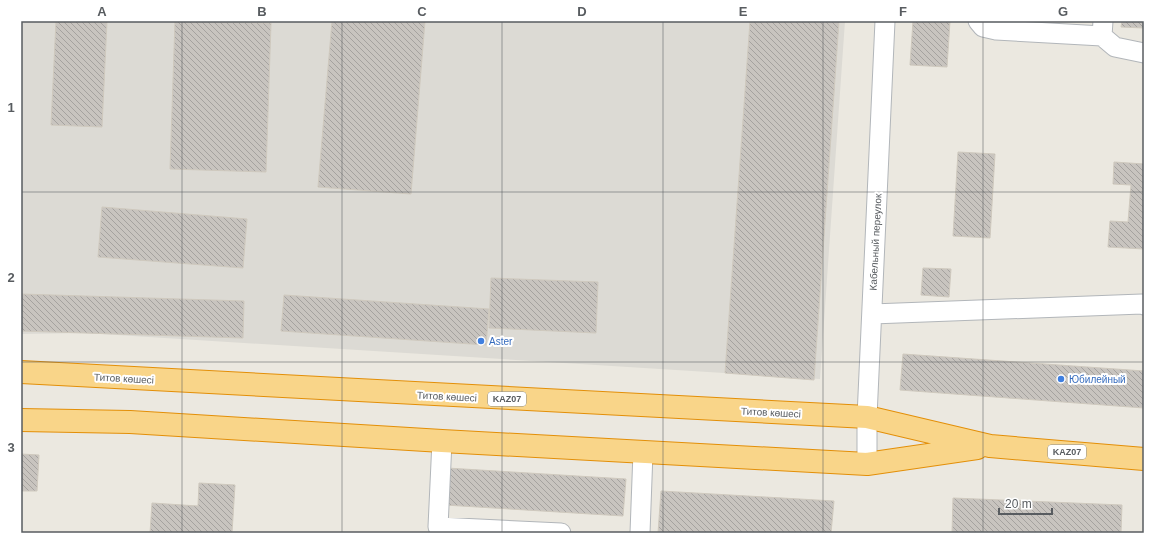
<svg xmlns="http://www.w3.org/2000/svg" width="1165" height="554" font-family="Helvetica,sans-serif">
  <defs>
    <pattern id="building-back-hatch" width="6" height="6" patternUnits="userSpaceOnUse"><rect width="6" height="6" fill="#c8c4bf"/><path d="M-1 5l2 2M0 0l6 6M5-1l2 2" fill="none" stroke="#a5a29f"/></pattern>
  </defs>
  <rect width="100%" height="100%" fill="#ebe8e0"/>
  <path fill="#dcdad4" d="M21,21h824l-25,358 -735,-46 -64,1z"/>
  <path fill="url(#building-back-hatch)" stroke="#cfc9be" d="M56,21h51l-5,106 -51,-2z
    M175,21l96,2 -5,149 -96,-3z
    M332,21h93l-14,173 -93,-7z
    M750,21h89l-25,359 -89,-7z
    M913,21h37l-3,46 -37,-2z
    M1122,21h22v7l-23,-1z
    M958,152l37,2 -5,84 -37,-2z
    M1114,162l30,2v85l-36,-2 2,-26 18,1 3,-37 -18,-1z
    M102,207l145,12 -4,49 -145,-11z
    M923,268l28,1 -2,28 -28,-2z
    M491,278l107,4 -2,51 -107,-5z
    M21,294l223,7 -1,37 -222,-7z
    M284,295l205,14 -3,36 -205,-14z
    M903,354l241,17v37l-244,-18z
    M21,454l18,1 -2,36h-16z
    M447,468l179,11 -3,37 -178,-11z
    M199,483l36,2 -3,48h-82l2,-30 46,3z
    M661,491l173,10 -3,32h-173z
    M953,498l169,7 -1,28h-169z"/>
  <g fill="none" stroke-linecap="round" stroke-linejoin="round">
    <g stroke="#b2b6ba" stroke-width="21">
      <path id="minor" d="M978,21l5,6 13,3 106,6
        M1103,21l-1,15 13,11 29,6
        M872,314l270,-10 2,1
        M442,441l-4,86 123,6
        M867,464v-47l18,-396
        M640,533l3,-81"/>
    </g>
    <g stroke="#e38f08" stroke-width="24">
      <path id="highway" d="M21,372l846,45 123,29 154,13
        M21,420l109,2 312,19 425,23 110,-16"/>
    </g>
    <use href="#minor" stroke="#fff" stroke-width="19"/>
    <use href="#highway" stroke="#f9d589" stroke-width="22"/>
  </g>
  <path fill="none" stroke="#585c60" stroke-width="1" stroke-opacity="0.55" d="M182,21v512M342,21v512M502,21v512M663,21v512M823,21v512M983,21v512M21,192h1123M21,362h1123"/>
  <g fill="#3f7fe0" stroke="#fff" stroke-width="1.5">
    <circle cx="481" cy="341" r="4"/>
    <circle cx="1061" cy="379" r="4"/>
  </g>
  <g text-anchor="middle" stroke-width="4" stroke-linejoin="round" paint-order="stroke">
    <g fill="#fff" stroke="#8a8d90" stroke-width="1">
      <rect x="488" y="392" width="38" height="14" rx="3"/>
      <rect x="1048" y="445" width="38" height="14" rx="3"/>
    </g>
    <g font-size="9" font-weight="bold" fill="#585c60">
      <text x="507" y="402">KAZ07</text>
      <text x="1067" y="455">KAZ07</text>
    </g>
    <g font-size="10" fill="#585c60" stroke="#fff">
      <text transform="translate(875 242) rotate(-87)" y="4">Кабельный переулок</text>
      <text transform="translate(124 378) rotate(3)" y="4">Титов көшесі</text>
      <text transform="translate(447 396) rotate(3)" y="4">Титов көшесі</text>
      <text transform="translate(771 412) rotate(3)" y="4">Титов көшесі</text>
    </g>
    <g font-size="10" fill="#366cbe" stroke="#fff" text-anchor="start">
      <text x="489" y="345">Aster</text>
      <text x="1069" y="383">Юбилейный</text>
    </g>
  </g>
  <rect width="1165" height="554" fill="none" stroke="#ffffff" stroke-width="44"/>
  <path d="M999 508v6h53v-6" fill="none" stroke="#585c60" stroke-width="2"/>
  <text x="1005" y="508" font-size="12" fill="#585c60" stroke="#ffffff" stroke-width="3" paint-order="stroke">20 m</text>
  <rect x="22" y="22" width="1121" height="510" fill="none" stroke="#585c60" stroke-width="1.5"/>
  <g font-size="13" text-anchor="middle" font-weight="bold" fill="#585c60">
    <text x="102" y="16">A</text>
    <text x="262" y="16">B</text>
    <text x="422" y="16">C</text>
    <text x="582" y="16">D</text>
    <text x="743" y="16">E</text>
    <text x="903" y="16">F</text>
    <text x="1063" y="16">G</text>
    <text x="11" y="112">1</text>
    <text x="11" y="282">2</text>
    <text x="11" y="452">3</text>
  </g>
</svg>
